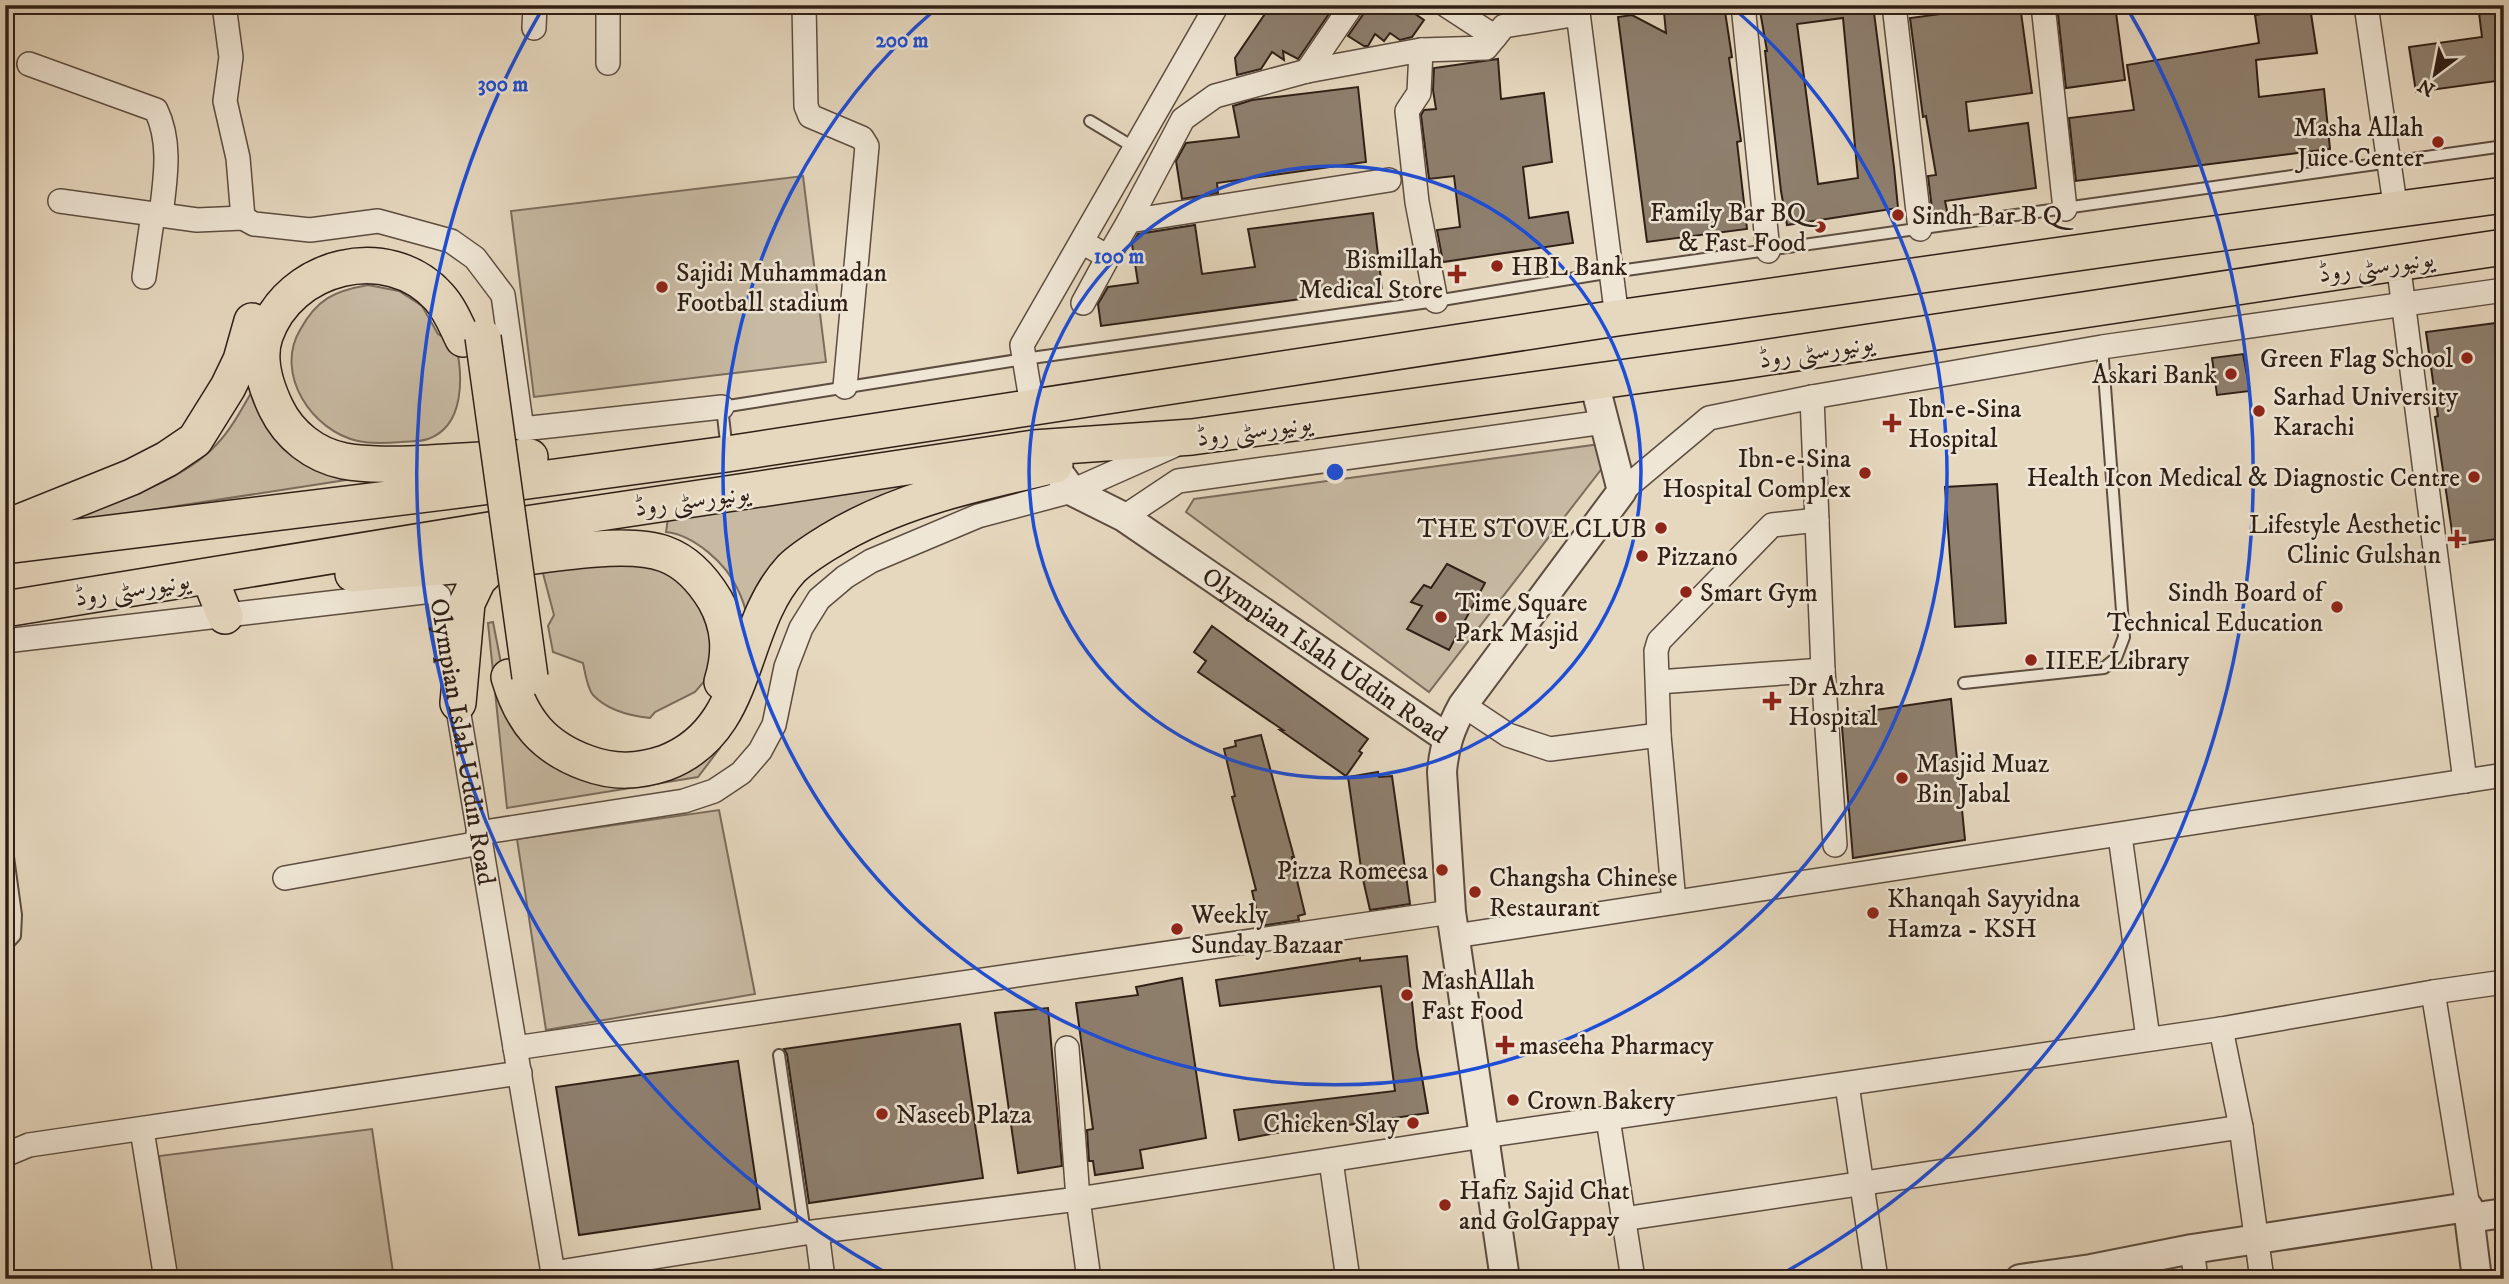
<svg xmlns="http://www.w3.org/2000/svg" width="2509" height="1284" font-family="'IM FELL DW Pica',Amiri,serif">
  <rect width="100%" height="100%" fill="#e6d8bf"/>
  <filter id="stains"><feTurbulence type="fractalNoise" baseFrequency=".00286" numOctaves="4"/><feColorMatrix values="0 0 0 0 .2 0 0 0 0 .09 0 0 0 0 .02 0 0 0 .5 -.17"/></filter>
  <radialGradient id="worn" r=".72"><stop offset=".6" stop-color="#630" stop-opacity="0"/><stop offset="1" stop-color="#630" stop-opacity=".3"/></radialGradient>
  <path fill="#c7b9a2" stroke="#7b6c5c" stroke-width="2" d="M803,176l23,186 -292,35 -23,-186z
    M368,285l31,6 23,15 16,28 18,11c7,31 9,81 -28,94 -8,3 -19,2 -27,3 -13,1 -30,2 -43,-1 -46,-10 -84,-67 -58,-111 17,-31 34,-39 68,-45z
    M258,381l27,48 100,45 -331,51c49,-19 128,-42 163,-81 17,-18 29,-43 41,-63z
    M1608,443l2,15 -181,234 -243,-180 8,-13z
    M936,474l-189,142c-2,-9 -5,-18 -9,-26 -11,-26 -44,-55 -72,-58l2,-14z
    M615,557l58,15 31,26 12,55 -9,25 -12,14 -40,20 -5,6c-19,-2 -42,-7 -57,-23 -6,-7 -8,-23 -10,-32l-30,-11 -5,-26 6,-11 -14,-53z
    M493,622l14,72 26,47 165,22 22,-15 -22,29 -191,31 -19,-185z
    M719,810l36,184 -209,36 -29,-191z
    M372,1129l22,150h-217l-18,-123z"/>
  <path fill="#8e7f6e" stroke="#2f1f16" stroke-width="2" fill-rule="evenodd" d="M1271,5h64l-37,54 -15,-8 1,9 -12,-8 -11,17 -24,6 -2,-17z
    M1366,5h36l22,15 -12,17 -12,3 -10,-7 -6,8 -9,-7 -7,12h-4l-16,-10 16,-23z
    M1709,5h15l8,52 -3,1 12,83 -4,1 10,87 -100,13 -29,-225 14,-2 34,18 -2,-21z
    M1759,5h114l21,162 4,41 -111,17 -6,-34 -16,-140h2zM1843,18l15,160 -40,6 -21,-160z
    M2008,5h12l12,88 -66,9 3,29 59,-8 8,65 -91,13 3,14 -15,2 -5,-41 8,-1 -10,-59 -3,1 -13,-99z
    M2057,5h58l10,75 -59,8z
    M2478,5h26v75l-88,12 -7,-45 73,-10z
    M2310,7l7,46 -61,7 3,37 65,-8 6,60 -254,32 -7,-63 65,-8 -7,-45 132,-22 -4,-28z
    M1498,59l3,40 43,-6 8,69 -29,5 6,51 39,-6 5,31 -130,19 -6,-32 23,-3 -6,-51 -25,3 -8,-64 3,-5 12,-1 -3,-19 1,-22z
    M1358,87l8,75 -149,21 1,10 -36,6 -6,-38 10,-18 53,-6 -6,-31 19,-6z
    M1373,213l9,75 -281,38 -3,-22 10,-17 30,-4 -6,-39 6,-10 57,-9 7,49 53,-7 -7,-38z
    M2504,322v216l-50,7 -19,-128 3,-1 -12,-84z
    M2243,354l7,37 -33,4 -5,-37z
    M1997,484l9,139 -51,4 -10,-140z
    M1447,564l38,19 -36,67 -42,-21 15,-23 -11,-4 13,-17 7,3z
    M1212,626l156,113 -9,12 3,2 -16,23 -66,-46h3l-85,-58 8,-11 -12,-9z
    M1951,699l14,141 -112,18 -12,-143z
    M1261,735l33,122h-2l2,11 11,46 -7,2 1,4 -39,6 -8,-35 4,-1 -24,-93 3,-1 -11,-47 12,-3 -1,-5z
    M1378,772l1,5 13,-1 18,128 -40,6 -8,-35 -14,-98z
    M1407,956l10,92 11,65 -114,17v-4l-75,14 -5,-30 161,-19 -14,-105 -161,20 -4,-26 144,-22v3z
    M1182,978l24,160 -66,12 3,18 -48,7 -2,-14h-4l-2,-31 6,-1 -17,-126 62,-8 -2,-8z
    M1048,1008l14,158 -44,7 -23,-160z
    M960,1024l23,154 -174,25 -22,-149 -3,-5z
    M738,1061l22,148 -181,26 -23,-148z"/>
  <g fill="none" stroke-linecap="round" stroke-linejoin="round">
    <g stroke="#5d4d40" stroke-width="14">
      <path id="service" d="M1090,121l45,27
        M727,451l-5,-44 302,-48 412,-58 176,-29 892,-126
        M1964,683l140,-15 12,-10 8,-21 -22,-290
        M5,835l11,80 -1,21 -10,11
        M779,1055l26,178"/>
    </g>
    <g stroke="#5d4d40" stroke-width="26">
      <g id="minor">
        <path d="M224,5l7,52 -6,44 13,57 5,60"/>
        <path d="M608,5v58"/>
        <path d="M804,5l2,101 4,10 52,22 5,8 -22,241"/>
        <path d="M1446,5l49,32"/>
        <path d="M1577,5l40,313"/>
        <path d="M1743,5l25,246"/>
        <path d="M1894,5l26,224"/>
        <path d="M2043,5l22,204"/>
        <path d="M2366,5l30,206"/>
        <path d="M534,28l1,-23"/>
        <path d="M1421,50l-2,43 -12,18 10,91 19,99"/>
        <path d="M29,64l127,46c16,33 9,70 5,105"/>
        <path d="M1307,71l45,-66"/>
        <path d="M60,201l137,19 46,-2 11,6 56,6 68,-9 73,20 24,17 28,37 19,134 200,-22"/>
        <path d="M1129,221l54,-102 32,-23 92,-25 114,-21 65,-2 18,-22 74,-12"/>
        <path d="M1082,242l26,15 21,-36 260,-41"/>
        <path d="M2398,262l67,519"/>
        <path d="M144,277l9,-63"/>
        <path d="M1083,303l25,-46"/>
        <path d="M1812,397l11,273 12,175"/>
        <path d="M1032,406l-10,-61 195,-340"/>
        <path d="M1622,491l87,-73 103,-21 290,-50 402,-57"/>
        <path d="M1124,517l54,-36 426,-59"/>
        <path id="s1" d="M5,641l427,-50 7,5 115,683"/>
        <path d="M1658,682l165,-12"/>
        <path d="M1463,705l45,30 42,14 109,-14"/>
        <path d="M478,833l206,-32 30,-10 27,-18 19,-22 14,-26 12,-58 15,-39 18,-29 26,-22 26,-16 107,-45 94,-25 101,-45"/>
        <path d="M2120,836l28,202"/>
        <path d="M285,878l195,-35"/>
        <path d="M1674,902l-15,-167 -3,-84 3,-10 113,-116 45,-5"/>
        <path d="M1455,936l1049,-161"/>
        <path d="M2433,992l35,215"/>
        <path d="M2221,1029l20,98 21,152"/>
        <path d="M515,1048l936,-136"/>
        <path d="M1067,1048l11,151 11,80"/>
        <path d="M1847,1085l29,194"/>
        <path d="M1608,1119l25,160"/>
        <path d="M142,1130l24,149"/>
        <path d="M5,1155l24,-10 491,-72"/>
        <path d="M1331,1161l17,118"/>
        <path d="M1623,1219l618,-92"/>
        <path d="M817,1232l6,47"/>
        <path d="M2192,1249l4,30"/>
        <path d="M553,1273l252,-40 273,-34 406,-63 737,-107 212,-37 71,-10"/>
      </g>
    </g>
    <g stroke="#5d4d40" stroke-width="32">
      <g id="tertiary">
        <path id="s2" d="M1038,452l15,13 19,26 52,26 323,221"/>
        <path d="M2470,1218l34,-5"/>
        <path d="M1505,1279l-54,-367 -9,-140c2,-26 9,-45 21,-67l159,-214 -28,-109"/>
        <path d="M2020,1279l71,-10 101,-20 276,-42 9,72"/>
      </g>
    </g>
    <g stroke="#2f1f16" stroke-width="38">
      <path id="primary" d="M463,339c-7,-14 -13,-30 -24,-42 -51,-57 -150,-32 -174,39 -8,23 1,51 11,72 13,27 38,47 68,53 28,5 58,3 85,2 34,-2 68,-4 101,-6
        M5,528l127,-51 35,-18 28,-19 33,-53 13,-27 11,-39
        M5,546l455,-56 267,-36 890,-136 537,-76 350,-47
        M353,574c40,-5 81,-5 122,-10 48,-5 147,-26 190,-10 22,8 38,26 50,46 15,27 16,53 7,82
        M209,576l16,40
        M5,609l521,-85 508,-76 158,-11 537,-74 775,-116
        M509,677c13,44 34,70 78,86 27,10 51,9 78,0 87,-33 71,-134 126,-194 11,-11 26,-20 39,-28 68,-42 148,-58 225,-76
        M458,703l9,-100 11,-23 18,-18"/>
    </g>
    <use href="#service" stroke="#efe6d5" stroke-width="10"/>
    <use href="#minor" stroke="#efe6d5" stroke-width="23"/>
    <use href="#tertiary" stroke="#efe6d5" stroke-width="28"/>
    <use href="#primary" stroke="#e6d8bf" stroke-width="35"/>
    <g stroke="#2f1f16" stroke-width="38" stroke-linecap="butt">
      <path id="primary-bridge" d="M483,337l47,340"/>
    </g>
    <use href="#primary-bridge" stroke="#e6d8bf" stroke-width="35"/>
  </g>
  <g fill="none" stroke="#1d4ed8" stroke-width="3.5">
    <circle cx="1335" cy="472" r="306"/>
    <path d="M1732 7A612 612 0 1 1 938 7"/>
    <path d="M890 1275A918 918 0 0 1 544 6M2126 6A918 918 0 0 1 1780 1275"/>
  </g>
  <g fill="#8f2418" stroke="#efe6d5" stroke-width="2.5">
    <circle cx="2438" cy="142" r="7"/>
    <circle cx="1898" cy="215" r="7"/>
    <circle cx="1820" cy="227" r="7"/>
    <circle cx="1497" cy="266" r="7"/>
    <path d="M1453.5 263.5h7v7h7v7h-7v7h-7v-7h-7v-7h7z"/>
    <circle cx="662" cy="287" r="7"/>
    <circle cx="2467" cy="358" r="7"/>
    <circle cx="2231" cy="374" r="7"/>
    <circle cx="2259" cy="411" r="7"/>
    <path d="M1888.5 412.5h7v7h7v7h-7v7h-7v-7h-7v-7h7z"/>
    <circle cx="1865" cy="473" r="7"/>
    <circle cx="2474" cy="477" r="7"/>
    <circle cx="1661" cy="528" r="7"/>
    <path d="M2453.5 528.5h7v7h7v7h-7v7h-7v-7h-7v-7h7z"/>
    <circle cx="1642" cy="556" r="7"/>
    <circle cx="1686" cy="592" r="7"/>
    <circle cx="2337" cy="607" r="7"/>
    <circle cx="1441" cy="617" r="7"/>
    <circle cx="2031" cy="660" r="7"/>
    <path d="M1768.5 690.5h7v7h7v7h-7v7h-7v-7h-7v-7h7z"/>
    <circle cx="1902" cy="778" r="7"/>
    <circle cx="1442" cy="870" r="7"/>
    <circle cx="1475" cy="892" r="7"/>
    <circle cx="1873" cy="913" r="7"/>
    <circle cx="1177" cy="929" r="7"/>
    <circle cx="1407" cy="995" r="7"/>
    <path d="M1501.5 1034.5h7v7h7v7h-7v7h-7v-7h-7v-7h7z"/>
    <circle cx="1513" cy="1100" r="7"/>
    <circle cx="882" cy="1114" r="7"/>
    <circle cx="1413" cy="1123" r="7"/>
    <circle cx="1445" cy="1205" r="7"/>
  </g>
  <g text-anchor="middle" stroke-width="5" stroke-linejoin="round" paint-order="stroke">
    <g font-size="26" fill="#2f1f16" stroke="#efe6d5" text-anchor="start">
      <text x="2424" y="136" text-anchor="end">Masha Allah<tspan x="2424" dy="30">Juice Center</tspan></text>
      <text x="1806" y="221" text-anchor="end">Family Bar BQ<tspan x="1806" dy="30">&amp; Fast Food</tspan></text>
      <text x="1912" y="224">Sindh Bar B Q</text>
      <text x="1443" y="268" text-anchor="end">Bismillah<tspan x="1443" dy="30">Medical Store</tspan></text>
      <text x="1511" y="275">HBL Bank</text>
      <text x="676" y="281">Sajidi Muhammadan<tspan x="676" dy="30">Football stadium</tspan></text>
      <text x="2453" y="367" text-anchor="end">Green Flag School</text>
      <text x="2217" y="383" text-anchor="end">Askari Bank</text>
      <text x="2273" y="405">Sarhad University<tspan x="2273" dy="30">Karachi</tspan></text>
      <text x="1908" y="417">Ibn-e-Sina<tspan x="1908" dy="30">Hospital</tspan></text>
      <text x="1851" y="467" text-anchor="end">Ibn-e-Sina<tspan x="1851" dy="30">Hospital Complex</tspan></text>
      <text x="2460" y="486" text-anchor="end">Health Icon Medical &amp; Diagnostic Centre</text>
      <text x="2441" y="533" text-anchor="end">Lifestyle Aesthetic<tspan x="2441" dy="30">Clinic Gulshan</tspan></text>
      <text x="1647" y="537" text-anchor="end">THE STOVE CLUB</text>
      <text x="1656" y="565">Pizzano</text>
      <text x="1700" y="601">Smart Gym</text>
      <text x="2323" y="601" text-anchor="end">Sindh Board of<tspan x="2323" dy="30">Technical Education</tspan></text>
      <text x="1455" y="611">Time Square<tspan x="1455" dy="30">Park Masjid</tspan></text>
      <text x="2045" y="669">IIEE Library</text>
      <text x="1788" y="695">Dr Azhra<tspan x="1788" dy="30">Hospital</tspan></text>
      <text x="1916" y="772">Masjid Muaz<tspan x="1916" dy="30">Bin Jabal</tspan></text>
      <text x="1428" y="879" text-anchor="end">Pizza Romeesa</text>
      <text x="1489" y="886">Changsha Chinese<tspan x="1489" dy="30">Restaurant</tspan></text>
      <text x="1887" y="907">Khanqah Sayyidna<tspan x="1887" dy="30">Hamza - KSH</tspan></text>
      <text x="1191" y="923">Weekly<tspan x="1191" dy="30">Sunday Bazaar</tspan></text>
      <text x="1421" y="989">MashAllah<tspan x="1421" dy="30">Fast Food</tspan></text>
      <text x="1519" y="1054">maseeha Pharmacy</text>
      <text x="1527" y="1109">Crown Bakery</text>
      <text x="896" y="1123">Naseeb Plaza</text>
      <text x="1399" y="1132" text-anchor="end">Chicken Slay</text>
      <text x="1459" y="1199">Hafiz Sajid Chat<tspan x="1459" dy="30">and GolGappay</tspan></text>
    </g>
    <g font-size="26" fill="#2f1f16" stroke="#efe6d5">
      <text transform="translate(2376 265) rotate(-8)" y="9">یونیورسٹی روڈ</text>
      <text transform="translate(1816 350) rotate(-9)" y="9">یونیورسٹی روڈ</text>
      <text transform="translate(1254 429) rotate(-8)" y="9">یونیورسٹی روڈ</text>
      <text transform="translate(692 499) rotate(-8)" y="9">یونیورسٹی روڈ</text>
      <text transform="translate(132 588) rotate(-9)" y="9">یونیورسٹی روڈ</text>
      <text dy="9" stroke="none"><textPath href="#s2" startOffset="354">Olympian Islah Uddin Road</textPath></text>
      <text dy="9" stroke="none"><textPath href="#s1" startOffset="586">Olympian Islah Uddin Road</textPath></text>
    </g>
  </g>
  <circle cx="1335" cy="472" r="10" fill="#1d4ed8" stroke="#efe6d5" stroke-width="3.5"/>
  <g font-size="21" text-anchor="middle" font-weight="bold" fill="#1d4ed8" stroke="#efe6d5" stroke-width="5" stroke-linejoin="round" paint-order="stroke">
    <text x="902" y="47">200 m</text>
    <text x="503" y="91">300 m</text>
    <text x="1119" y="263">100 m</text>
  </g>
  <rect width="2509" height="1284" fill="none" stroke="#e6d8bf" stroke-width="28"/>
  <rect x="7" y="7" width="2495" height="1270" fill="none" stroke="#2f1f16" stroke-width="3.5"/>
  <rect x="14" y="14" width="2481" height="1256" fill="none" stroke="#2f1f16" stroke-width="2"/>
  <g transform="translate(2435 74) rotate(212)" stroke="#efe6d5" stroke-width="5" paint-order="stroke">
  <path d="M0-5L12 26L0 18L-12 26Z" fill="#2f1f16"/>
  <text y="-10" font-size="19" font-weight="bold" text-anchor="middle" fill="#2f1f16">N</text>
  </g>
  <rect width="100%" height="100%" filter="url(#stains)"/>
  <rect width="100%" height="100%" fill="url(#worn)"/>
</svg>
